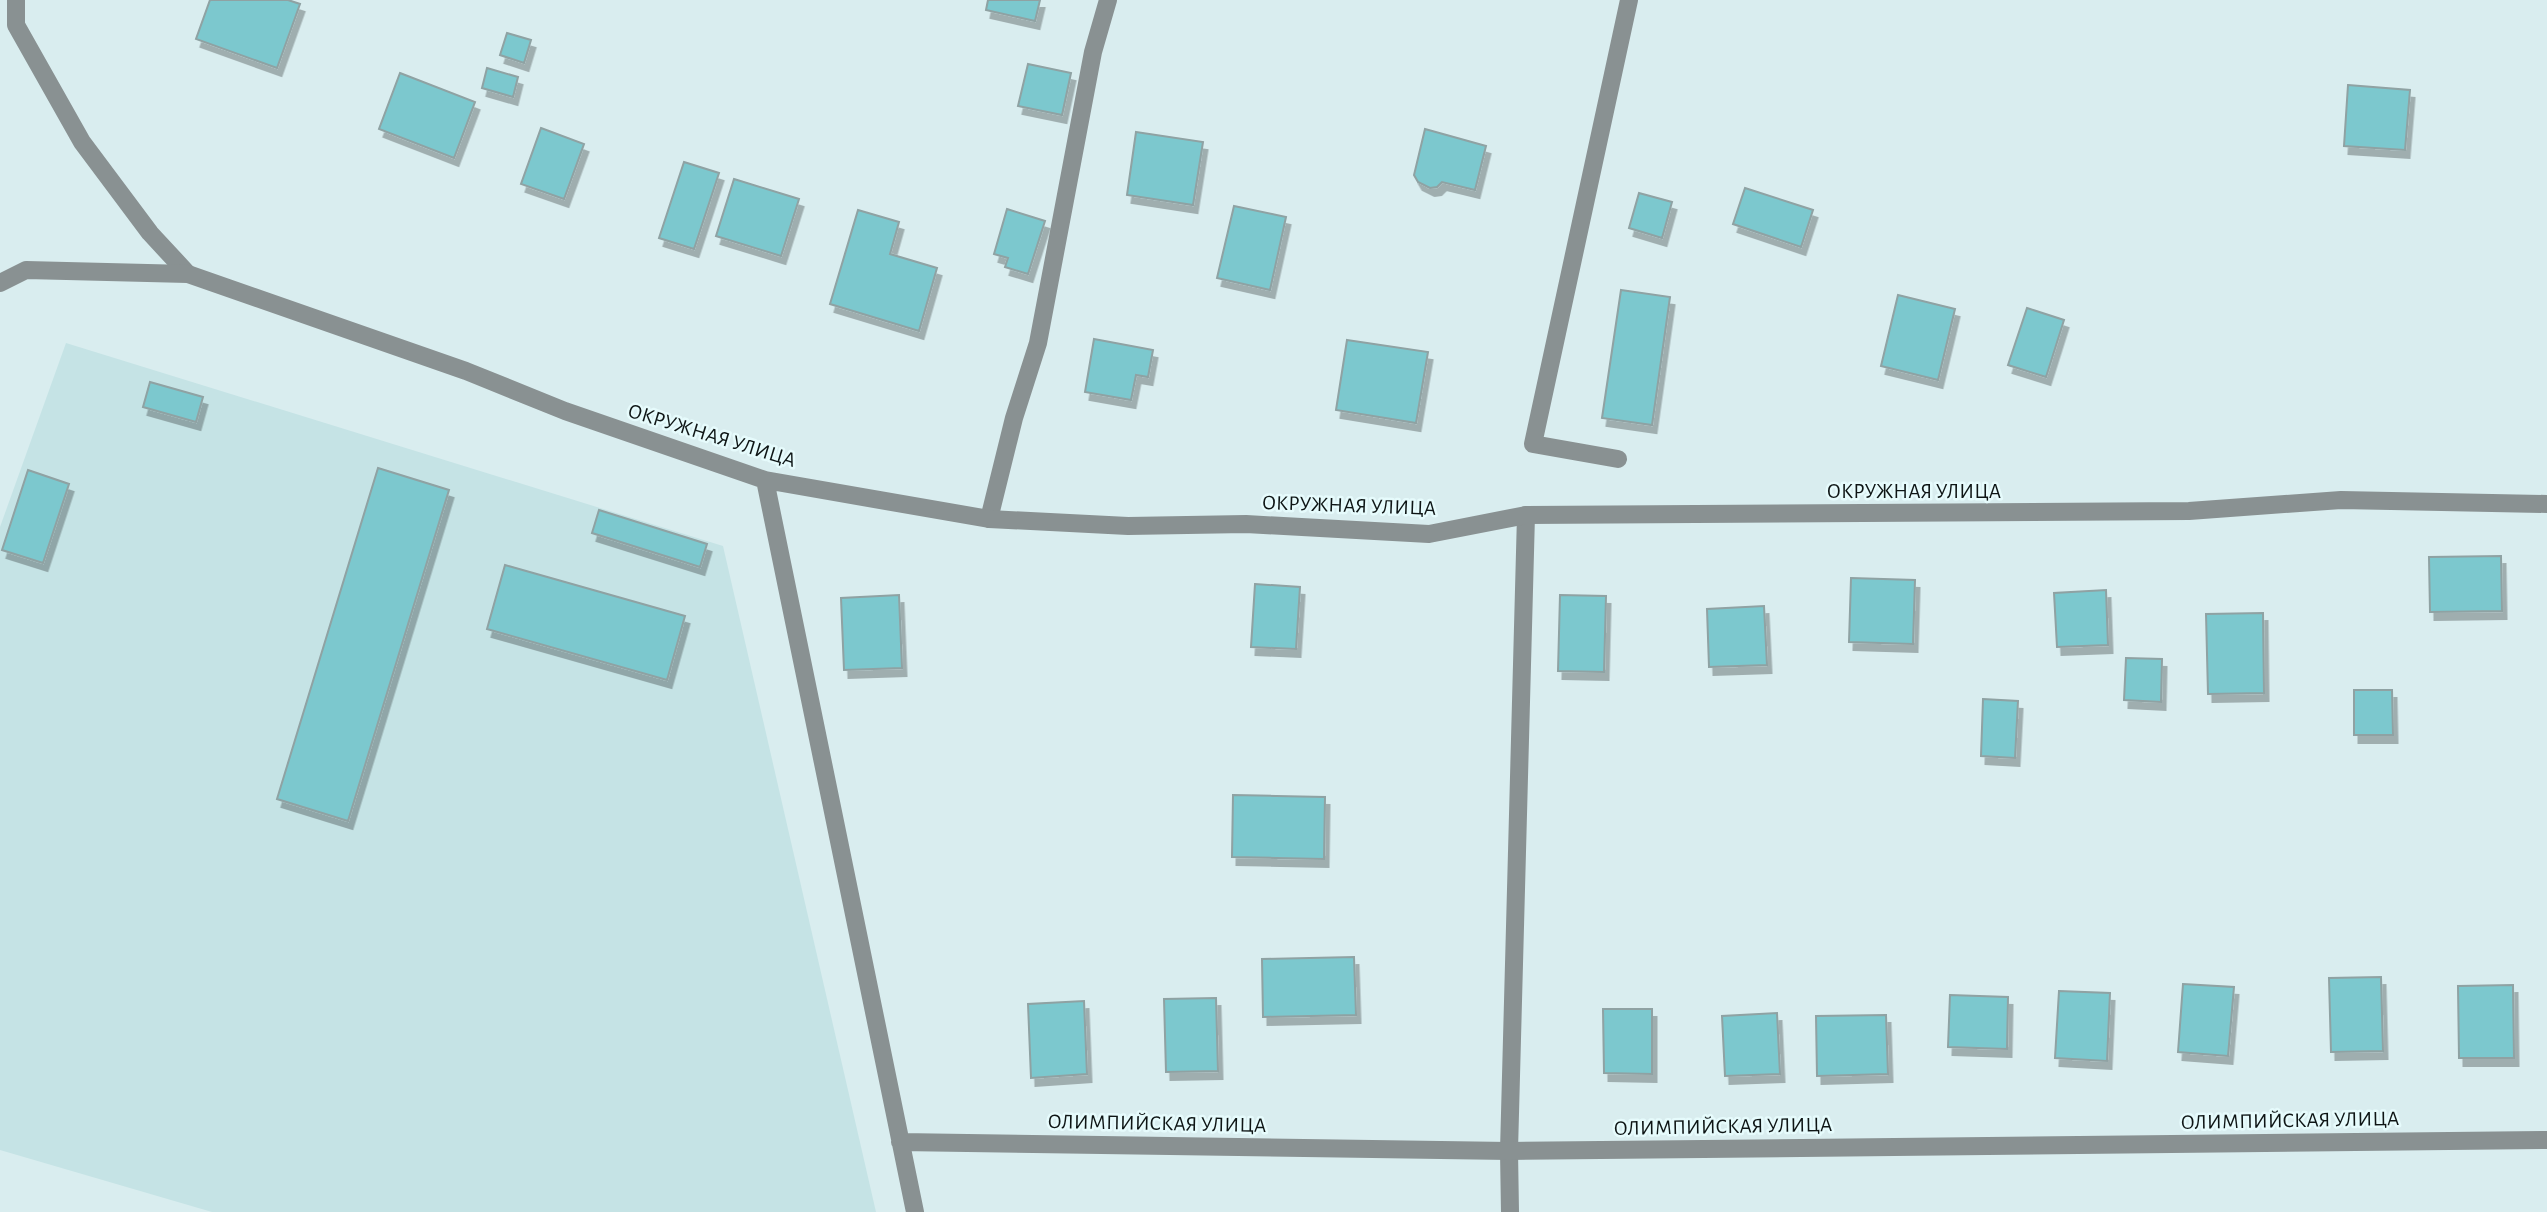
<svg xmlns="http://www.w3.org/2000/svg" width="2547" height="1212" font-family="'Alegreya Sans',sans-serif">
  <defs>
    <filter id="shadow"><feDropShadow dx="4.5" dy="8" stdDeviation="0" flood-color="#0004"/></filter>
  </defs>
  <rect width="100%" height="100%" fill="#d9edef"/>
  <path fill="#c5e3e5" d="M66,343l657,203 153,666h-664l-212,-62v-623z"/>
  <path fill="#7bc8ce" stroke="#8fa2a3" stroke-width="2" filter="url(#shadow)" d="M210,0h78l12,4 -23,64 -81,-29z
    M988,0h52l-5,21 -49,-11z
    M507,33l24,7 -7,23 -24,-8z
    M1028,64l43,9 -9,42 -44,-9z
    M487,68l31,9 -5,20 -31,-9z
    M400,73l75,29 -21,56 -75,-29z
    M2348,85l62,5 -5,60 -61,-4z
    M541,128l43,16 -20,55 -43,-15z
    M1425,129l61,17 -11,44 -33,-8 -5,5 -7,1 -12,-6 -4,-7z
    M1136,132l67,10 -10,63 -66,-10z
    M684,162l35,11 -25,76 -35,-11z
    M734,179l65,20 -18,57 -65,-20z
    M1745,188l68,22 -12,37 -68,-23z
    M1639,193l33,9 -10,36 -33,-10z
    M1234,206l52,11 -16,73 -53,-12z
    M1007,209l38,12 -17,53 -23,-7 3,-9 -14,-4z
    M858,210l41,12 -9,32 47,14 -18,63 -89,-27z
    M1621,290l49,7 -18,128 -50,-7z
    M1898,295l57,14 -17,71 -57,-14z
    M2027,308l37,12 -18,57 -38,-12z
    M1094,339l59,11 -5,27 -12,-2 -5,25 -46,-8z
    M1347,340l81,12 -12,71 -80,-13z
    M150,382l53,15 -7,25 -53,-15z
    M378,468l71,22 -101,331 -71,-22z
    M28,470l41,14 -26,79 -41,-13z
    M599,510l108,34 -7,23 -108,-34z
    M2501,556l1,55 -72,1 -1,-55z
    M505,565l180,51 -18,64 -180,-51z
    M1851,578l64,2 -2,64 -64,-2z
    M1255,584l45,3 -4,62 -45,-2z
    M2106,590l2,55 -51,2 -3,-54z
    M899,595l3,73 -58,2 -3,-72z
    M1560,595l46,1 -2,76 -46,-1z
    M1764,606l3,59 -58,2 -2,-58z
    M2263,613l1,80 -56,1 -2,-80z
    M2126,658l36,1 -1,43 -37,-2z
    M2354,690h38l1,45h-39z
    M1983,699l35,2 -3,57 -34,-2z
    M1233,795l92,2 -1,62 -92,-2z
    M1354,957l2,58 -93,2 -1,-58z
    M2381,977l2,74 -52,1 -2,-74z
    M2183,984l51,3 -6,69 -50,-4z
    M2513,985l1,73h-55l-1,-72z
    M2059,991l51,2 -3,68 -52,-3z
    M1950,995l58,2 -1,52 -59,-2z
    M1216,998l2,73 -52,1 -2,-73z
    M1084,1001l3,73 -56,4 -3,-74z
    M1603,1009h49v65l-48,-1z
    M1777,1013l3,61 -55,2 -3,-60z
    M1886,1015l2,59 -71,2 -1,-60z"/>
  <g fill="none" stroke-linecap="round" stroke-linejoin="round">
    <path stroke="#899192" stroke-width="18" d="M16,0v25l66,117 68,91 38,41
      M1618,459l-85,-15 96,-444
      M989,519l25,-101 24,-75 55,-291 15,-52
      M1510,1212l-1,-61 17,-636"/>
    <path stroke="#899192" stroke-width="18" d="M0,283l26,-13 162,4 278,97 99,40 200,69 224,39 139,7 118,-2 183,10 97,-19 663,-4 152,-11 206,4
      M765,480l150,732
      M900,1142l609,9 1038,-11"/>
  </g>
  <g text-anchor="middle" stroke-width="5" stroke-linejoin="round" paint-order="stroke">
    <g font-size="21" fill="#0e1515" stroke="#e6fbfc">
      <text transform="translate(712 435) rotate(17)" y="7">ОКРУЖНАЯ УЛИЦА</text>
      <text x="1914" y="498">ОКРУЖНАЯ УЛИЦА</text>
      <text transform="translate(1349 505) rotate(2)" y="7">ОКРУЖНАЯ УЛИЦА</text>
      <text transform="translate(2290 1120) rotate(-1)" y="7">ОЛИМПИЙСКАЯ УЛИЦА</text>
      <text transform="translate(1157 1123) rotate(1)" y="7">ОЛИМПИЙСКАЯ УЛИЦА</text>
      <text transform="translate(1723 1126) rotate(-1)" y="7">ОЛИМПИЙСКАЯ УЛИЦА</text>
    </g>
  </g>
</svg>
